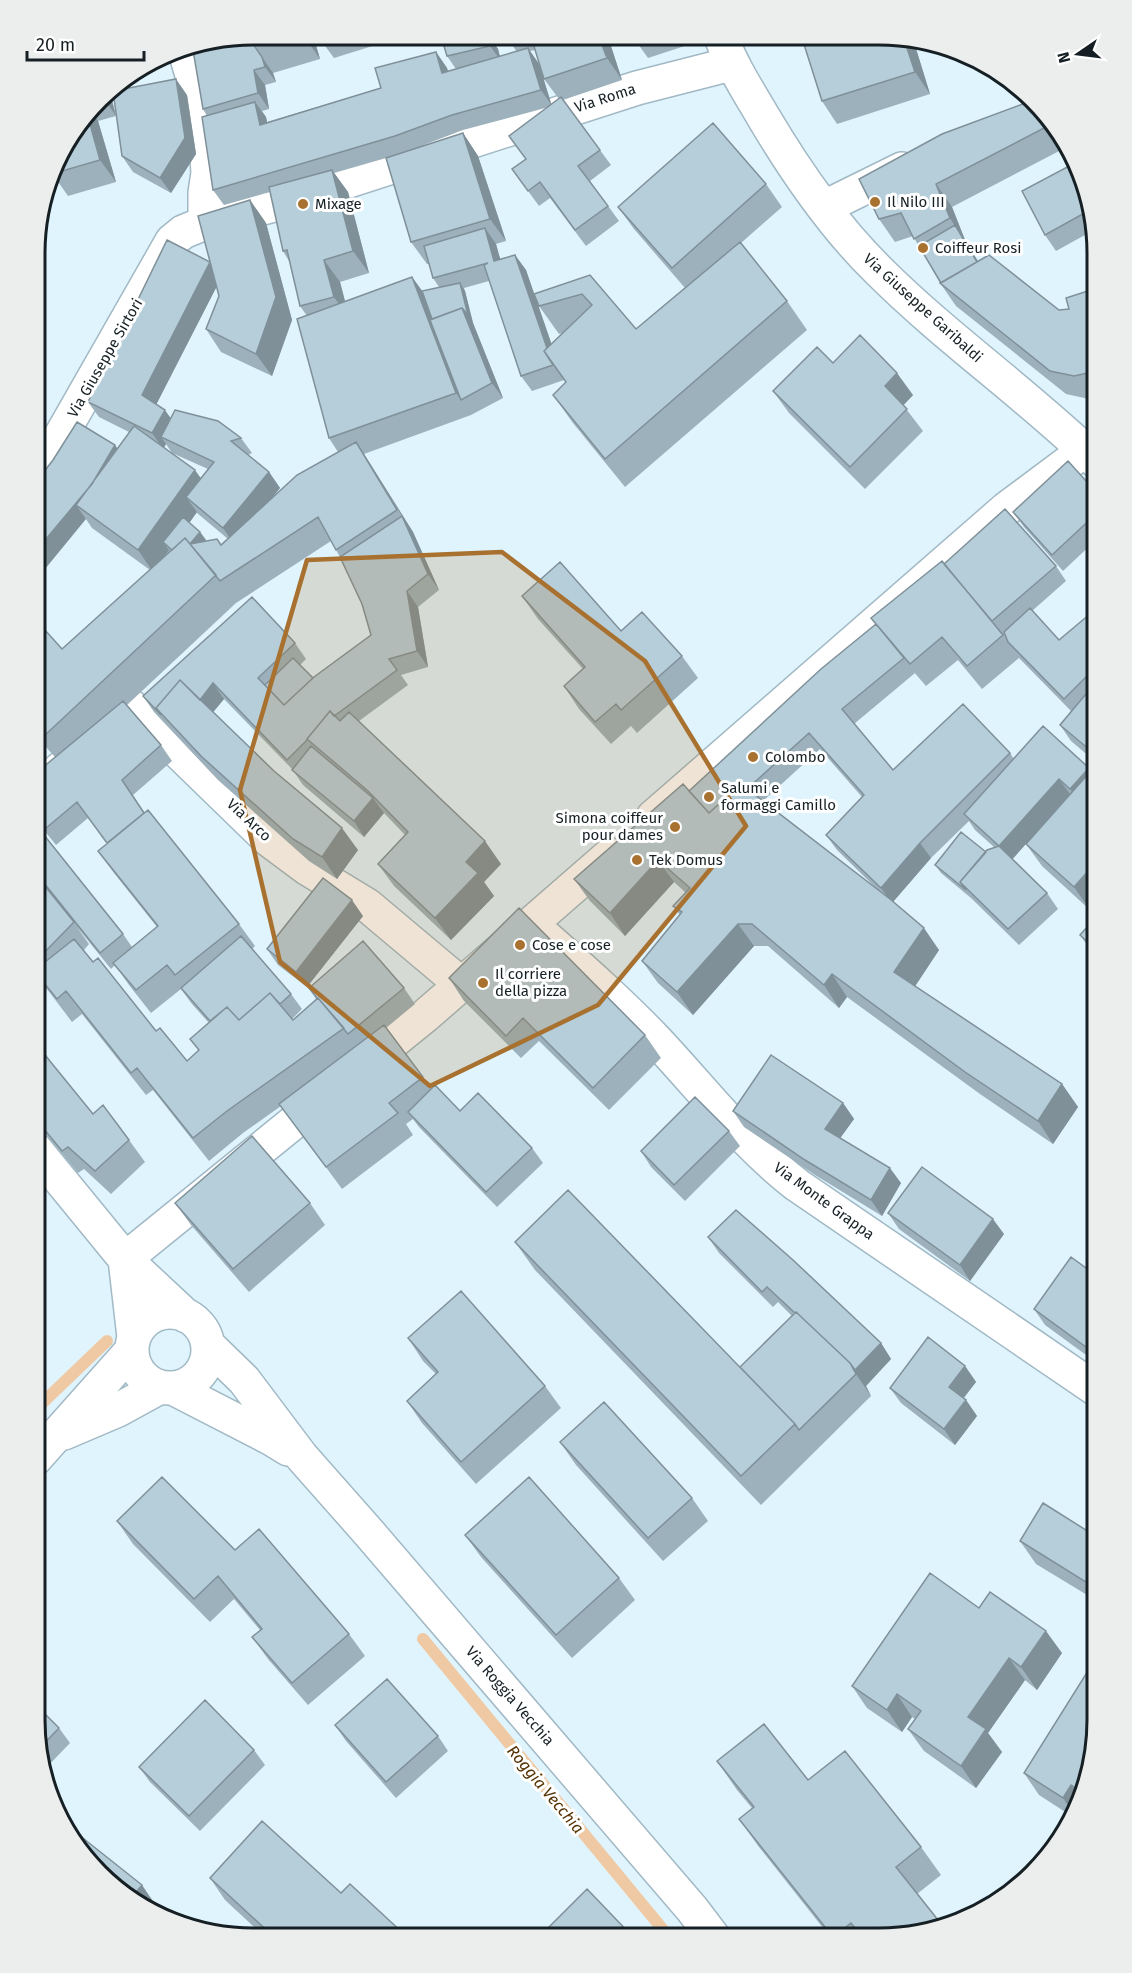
<svg xmlns="http://www.w3.org/2000/svg" width="1132" height="1973" font-family="'Fira Sans',sans-serif">
  <rect width="100%" height="100%" fill="#e0f4fe"/>
  <g fill="none" stroke-linecap="round" stroke-linejoin="round">
    <path stroke="#efc9a3" stroke-width="12" d="M35,1410l72,-69
      M423,1639l247,299"/>
    <g stroke="#a1b9c5" stroke-width="36">
      <path id="minor" d="M721,37c11,29 27,54 43,81 32,54 69,108 114,152 68,68 150,125 219,192
        M184,48l11,37 11,57 2,31 -3,20v30
        M825,207l77,-38
        M36,473l15,-20 121,-212 11,-9 22,-9 69,-18 363,-117 94,-24
        M36,790l96,-83 137,133 39,29 59,36 94,79
        M653,817l353,-308 79,-59 12,-5
        M531,924c42,37 86,75 125,116 47,50 86,102 141,145l300,205
        M35,1149l90,110 61,57
        M125,1259l300,-243 185,-161
        M125,1259l9,78
        M132 1350a38 38 0 1 1 76 0a38 38 0 1 1-76 0Z
        M208,1345l36,35 58,77 68,77 322,375 22,29
        M173,1388l97,50 18,11
        M64,1433l54,-23 42,-23
        M35,1459l97,-109"/>
    </g>
    <use href="#minor" stroke="#fff" stroke-width="33"/>
  </g>
  <path fill="#9cb1bb" fill-rule="evenodd" d="M253,34l60,1 7,24 -47,14 3,9 -11,3 4,24 -7,2 4,6 1,5 114,-34 55,-36 11,16 1,3 8,-2 -9,-13 -6,-20h48l9,13 2,8 17,-5 -11,-16 102,1 14,43 -59,20 48,65 -21,16 29,40 -33,25 -36,-48 -11,8 -27,-37 14,-10 -17,-23 40,-29 -86,23 -42,16 42,-13 15,23 28,85 -10,3 4,15 15,-4 11,15 8,24 56,-19 46,54 49,-41 -51,-59 -16,-22 148,-23 16,23 -41,36 46,58 20,29 -182,157 -52,-64 -20,-28 13,-13 -2,-3v1l-32,11 -11,-15 -32,-95 -25,7 1,3 8,32 30,75 -32,17 -107,39 49,78 26,58 -21,17 10,60 -27,8 7,10 -49,36 142,143 -17,18 10,14 -43,44 -57,-54 -16,-22 27,-29 -21,-22 -20,24 -61,-52 -11,-16 -68,-70 -11,13 61,59 84,79 -21,29 -28,-18 -91,-81 -64,-68 -11,-16 152,-53 11,16 -6,6 13,13 58,-43 -9,-31 -22,-47 -9,-16 -95,62 -109,102 34,40 11,16 -39,34 12,18 94,111 16,22 -3,3 39,45 11,15 -10,10 1,1 23,-21 -7,-11h95l11,16 -29,24 45,61 29,22 72,37 11,15 -46,44 -78,-80 -6,-8 -7,5 7,11 -71,54 -61,-83 -38,27 -34,28 -56,-71 -7,5 -64,-81 -10,8 -25,-33 -12,12 1,-176 87,109 9,13 25,-20 -43,-54 -16,-22 9,-7 -19,-26 -32,27 -20,-25v-47l19,-16 -19,-21v-116l26,29 88,-79 -58,-42 -6,-9 -50,-37 79,-37 2,4 12,-17 -30,-15 -11,-15 122,-140 40,-62 16,23 26,97 -20,56 -51,-24 -15,-23 13,-33 -2,-10 -61,118 15,14 70,20 11,15 -4,2 21,17 11,16 -8,10 66,-46 -9,-14 -22,-122 -7,-10 -11,-45 -6,-10 -13,-59 -46,13 -11,-15 -6,-74 -4,-7 -9,-52 -7,-9zM535,50l9,29 15,20 -8,6 -12,-41 -9,-13zM386,158l25,84 16,22h2l4,14 6,9 -17,4 -10,-14 -67,25 -5,-20 29,-9 -21,-81 -14,-19zM535,296l4,10 20,28 3,-1 -11,11zM166,444l6,9 36,16 -7,9 -37,-30zM197,512v1l31,26 -7,6 -16,-4 1,-1 -6,-8 -11,-9zM77,927l34,42 4,-4 14,20 22,28 30,-24 11,15 17,19 -19,16 9,11 -12,11 -31,-30 -63,-69 -9,-12 5,-6z
    M317,35h91l-74,23z
    M633,37h59l2,6 -46,15z
    M913,39l17,55 -93,30 -15,-23z
    M109,89l7,27 -18,5 18,61 -48,14 -16,-23 5,-17z
    M187,95l9,59 -25,39 -38,-21 -11,-16z
    M1031,101l32,48 -111,58 13,33 13,21 81,49 10,-1 28,-21v109l-8,2 -23,-5 -110,-88 -16,-23 -27,-47 -18,6 -16,-23z
    M1071,165l11,15 5,10 7,40 -38,21 -11,-16z
    M833,363l80,32 -10,10 20,26 -58,58 -76,-76 -16,-22z
    M1097,493v46l-34,32 -39,-44 -11,-15z
    M1097,543v24l-10,-14z
    M944,564l112,2 10,15 -34,30 27,29 38,-32v155l-26,-22 -11,-16 11,-14 -52,-53 -37,31 -24,-29 -32,26 -13,-15 2,2 -61,51 39,46 117,-17 4,6 75,9 1,142 -48,-44 -16,-22 34,-38 -48,53 35,34 11,16 -39,36 -48,-47 -30,-25 -6,-8 51,-13 8,-5 -19,-17 -6,-9 -38,37 -38,44 46,48 -24,36 147,98 16,23 -25,37 -73,-50 -133,-97 -8,11 -71,-62h-14l-61,69 -35,-32 -16,-22 38,-46 -7,-9 13,-13 -12,-11 -49,54 -35,-35 -16,-22 115,-88 187,-167 -5,-6zM820,749l42,48 -36,38 11,15 40,39 -114,-88z
    M522,596l99,35 61,25 16,22 -61,55 -6,-7 -20,18 -32,-35 -15,-23 19,-17 -45,-50z
    M363,916l-56,71 -29,-22 -11,-16z
    M1097,916v43l-17,-24z
    M449,978l196,57 16,23 -52,52 -70,-69 -18,17 -57,-57z
    M35,1037l17,27 41,50 36,26 16,22 -34,32 -27,-25 -6,4 -43,-52z
    M843,1103l11,16 -14,19 61,45 -19,33 -67,-41 -71,-48 -11,-16z
    M729,1131l11,15 -55,55 -34,-34 -10,-16z
    M175,1203h135l15,22 -76,67 -58,-67z
    M888,1213l116,21 -34,47 -71,-52z
    M708,1237l173,106 10,16 -25,27 5,10 -110,109 -226,-235 -20,-28 225,125 52,-51 -14,-14 -5,5 -54,-54z
    M1097,1276v87l-52,-38 -11,-16z
    M408,1338l137,48 16,22 -85,76 -54,-61 -15,-22 29,-27 -13,-13z
    M965,1366l11,16 -12,16 2,2 11,16 -22,29 -54,-42 -11,-15z
    M560,1442l132,56 16,23 -45,40 -87,-96z
    M117,1521l118,29 114,84 16,22 -57,49 -40,-46 -16,-22 8,-7 -26,-31 -24,23 -77,-78z
    M465,1535l154,43 16,22 -63,58 -91,-101z
    M1097,1537v64l-61,-37 -16,-23z
    M979,1608l83,45 -25,37 -12,-10 -37,53 14,19 -26,36 -52,-37 -16,-22 7,-10 -3,-2 -10,15 -35,-24 -15,-22z
    M35,1628l8,13 -8,9z
    M34,1720l25,8 11,15 -24,25 -4,-4z
    M335,1725l103,11 10,15 -52,47 -50,-57z
    M1097,1734l-16,69 -8,14 -34,-22 -15,-22z
    M254,1750l11,15 -65,66 -50,-49 -11,-15z
    M717,1761l91,19 113,67 20,28 -24,19 26,34 -64,10h-48l-72,-91 -20,-28 13,-11 -15,-18z
    M210,1878l131,15 65,44h-141l-40,-37z"/>
  <path fill="#7f9099" d="M303,35h10l7,24z
    M488,36h1l9,13 3,12 -11,-15z
    M599,37h9l14,43 -15,-22z
    M904,39h9l17,55 -15,-22z
    M528,48l11,16 13,42 -11,-16z
    M436,52l11,16 6,21 -11,-16z
    M262,57l11,16 3,9 -11,-15z
    M254,70l11,15 4,24 -11,-16z
    M176,79l11,16 9,59 -25,39 -11,-15z
    M109,89l7,27 -13,-19z
    M255,102l11,15 5,23 -11,-15z
    M92,112l6,9 18,61 -16,-22 -12,-43z
    M463,133l15,23 28,85 -16,-22z
    M1071,165l11,15 5,10 1,7z
    M332,170l16,22 21,81 -16,-22z
    M936,184l16,23 13,33 27,45 -11,-16 -31,-51z
    M250,200l16,23 26,97 -20,56 -16,-22z
    M485,228l11,16 9,32 -11,-15z
    M515,255l11,15 37,107 -11,-14z
    M324,260l16,22 10,38 -16,-23z
    M210,262l11,16 -68,133 -11,-16z
    M412,277l16,22 33,101 -5,-7z
    M460,283l5,8 8,32 30,75 -11,-15 -30,-75z
    M897,373l16,22 -13,14 -15,-23z
    M165,410l11,16 -15,11 5,7 -3,5 -11,-16z
    M356,442l15,23 42,67 26,58 -11,-16 -26,-58z
    M115,445l11,16 -50,44 10,14 -50,61v-29z
    M195,470l16,23 -25,4 11,15 -26,37 -8,-7 6,8 -16,22 -15,-22z
    M269,472l11,16 -46,56 -11,-16z
    M200,532l6,8 -10,12 -6,-7z
    M407,591l11,16 10,60 -11,-16z
    M213,683l11,16 -14,17 -11,-15z
    M1089,768l8,11 -16,25 -11,-15z
    M1059,779l11,15 -60,68 -11,-16z
    M373,798l11,15 -20,24 -10,-16z
    M342,828l16,22 -21,29 -15,-22z
    M485,841l16,23 -17,18 10,14 -43,44 -16,-22 31,-56z
    M920,843l11,15 -39,45 -11,-15z
    M658,860l16,22 -49,54 -15,-23z
    M1097,861v40l-7,9 -16,-23z
    M352,900l11,16 -56,71 -11,-15z
    M738,924l16,22 -61,69 -16,-23z
    M924,928l15,22 -29,44 -16,-22z
    M832,974l15,23 -8,11 -15,-23z
    M35,1037l25,41 -15,-23 -10,-15z
    M1062,1084l16,23 -25,37 -15,-23z
    M843,1103l11,16 -18,25 -11,-15z
    M890,1168l11,15 -19,33 -11,-16z
    M993,1219l11,15 -34,47 -10,-16z
    M881,1343l10,16 -25,27 5,10 -15,-22 -6,-11z
    M965,1366l11,16 -16,20 -11,-15z
    M966,1400l11,16 -22,29 -11,-16z
    M1046,1631l16,22 -25,37 -16,-23z
    M1009,1658l16,22 -37,53 14,19 -26,36 -15,-22 7,-49z
    M897,1694l15,23 -10,15 -15,-22z
    M1071,1785l11,15 -8,15 -11,-17z
    M142,1885l15,22 -3,5 -23,-14z
    M284,1933l3,4h-7z"/>
  <path fill="#b5ceda" stroke="#7f9099" stroke-width="1.5" d="M253,34l33,1 -33,9 -3,-9z
    M250,35l3,9 9,13 3,10 -11,3 4,23 -55,16 -10,-59 36,-11z
    M441,36h29l1,1 6,-1h11l2,10 -43,10z
    M542,36l57,1 8,21 -63,21 -12,-39z
    M802,38l102,1 11,33 -93,29z
    M528,48l13,42 -89,25 -57,21 -182,54 -11,-73 53,-15 5,23 121,-37 -6,-20 61,-16 6,21z
    M176,79l9,59 -25,40 -38,-22 -9,-65z
    M561,97l39,53 -22,16 30,40 -33,24 -35,-48 -12,9 -16,-22 14,-10 -17,-23z
    M1031,101l17,25 -112,58 14,34 -36,21 -13,-26 -22,6 -20,-40 83,-45z
    M88,117l12,43 -48,14 5,-18z
    M713,123l53,61 -94,84 -54,-61z
    M463,133l27,86 -79,23 -25,-84z
    M1071,165l17,32 2,13 -45,25 -23,-44z
    M332,170l21,81 -29,9 10,37 -34,9 -13,-56 -4,1 -14,-64z
    M250,200l26,97 -20,57 -50,-25 13,-33 -21,-80z
    M955,225l22,37 -36,21 -22,-37z
    M485,228l9,33 21,-6 32,93 -3,3 9,14 -32,11 -37,-111 4,-2 -55,15 -9,-32z
    M167,240l43,22 -68,133 23,15 -13,23 -64,-31z
    M740,242l47,59 -182,158 -52,-64 13,-13 -22,-31 48,-46 -10,-11 -43,12 -5,-12 56,-19 46,54z
    M989,255l70,55 10,-1 -3,-11 31,-10v83l-23,5 -24,-5 -110,-88z
    M412,277l44,116 -127,45 -32,-119z
    M460,283l8,32 -6,-7 -30,11 -10,-28z
    M462,308l30,75 -31,17 -31,-80z
    M860,335l37,38 -12,13 22,23 -57,58 -77,-76 44,-44 16,16z
    M175,410l43,11 23,17 -10,3 38,31 -46,56 -37,-31 28,-35 -53,-25z
    M77,422l38,23 -23,39 -56,67v-69l17,-22z
    M134,426l61,44 -57,80 -62,-45z
    M356,442l41,68 -61,40 -18,-33 -98,64 -30,-37 27,-5 4,6 76,-70z
    M1068,461l29,32v20l-45,42 -39,-43z
    M1005,509l51,57 -64,55 -48,-57z
    M402,516l26,58 -21,17 10,60 -28,8 8,11 -63,46 -4,-5 -23,28v1l-20,20 -74,-77 -13,17 -20,-20 -24,28 5,7 -18,-19 109,-99 43,46 -37,35 26,27 30,-28 57,-42 -9,-31 -22,-47z
    M183,517l17,15 -10,12 -5,-6 -13,12 -9,-8z
    M185,538l31,37 -173,162 -7,-8v-109l26,29z
    M1097,543v20l-10,-10z
    M942,561l61,74 -36,31 -25,-29 -32,27 -39,-46z
    M560,562l61,69 21,-19 40,44 -61,54 -5,-6 -21,18 -31,-36 21,-19 -63,-71z
    M1030,608l29,32 38,-32v58l-33,33 -56,-57 -4,-10z
    M876,624l28,34 -62,51 51,61 70,-66 47,49 -90,90 -39,45 -55,-53 38,-40 -55,-62 -62,56 -6,-5 -32,29 -20,-22 132,-122z
    M293,658l20,20 -29,27 -19,-20z
    M180,680l94,91 68,57 -20,29 -29,-18 -91,-82 -46,-49z
    M1091,688l5,4 1,-2v66l-37,-31z
    M123,701l38,44 -39,35 22,33 -37,30 -30,-41 -32,27 -9,-11v-45z
    M330,711l10,10 9,-9 136,129 -19,21 12,11 -43,45 -57,-54 30,-32 -40,-41 -61,-52z
    M1043,726l46,42 -19,21 -11,-10 -60,67 -35,-32z
    M311,746l62,52 -19,23 -62,-51z
    M1097,764v97l-23,26 -48,-43z
    M683,784l26,29 32,-29 149,115 34,29 -30,44 168,112 -24,37 -73,-49 -133,-98 -8,11 -72,-61h-14l-61,68 -35,-31 40,-49 -9,-6 17,-18 -32,-28 -48,53 -36,-34z
    M148,810l91,114 -64,51 -8,-10 -31,25 -23,-27 45,-37 -60,-75z
    M36,825l87,109 -23,19 -64,-80z
    M961,832l25,20 -26,30 6,8 -31,-25z
    M999,846l48,47 -39,36 -48,-47 27,-32z
    M36,875l38,47 -39,40z
    M323,878l29,22 -56,72 -29,-23z
    M519,908l126,127 -52,53 -70,-70 -17,18 -57,-58z
    M1097,916v35l-17,-16z
    M241,936l50,58 -11,10 -10,-11 -31,27 -12,-13 -17,14 -29,-33z
    M74,939l19,23 5,-4 58,73 4,-3 27,33 12,-11 -9,-11 37,-32 12,13 31,-27 23,27 25,-22 26,30 -117,83 -34,27 -56,-70 -6,5 -65,-82 -9,8 -22,-27v-2z
    M363,941l41,47 -56,46 -30,-36h-1l-8,-10z
    M384,1025l39,52 -34,26 9,10 -72,54 -47,-63z
    M35,1040l10,15 48,59 10,-9 26,35 -34,31 -27,-24 -6,4 -27,-33z
    M771,1055l72,48 -18,26 65,39 -19,32 -66,-40 -72,-49z
    M435,1085l25,26 18,-18 54,55 -46,44 -78,-80z
    M695,1097l34,34 -55,54 -33,-34z
    M252,1136l58,67 -77,66 -58,-66z
    M922,1167l71,52 -33,46 -72,-52z
    M568,1190l227,234 -54,52 -226,-234z
    M736,1210l57,50 88,83 -26,27 -5,-7 -54,-51 -1,1 -28,-26 -5,5 -54,-55z
    M1071,1257l26,19v79l-63,-46z
    M461,1291l84,95 -84,76 -54,-61 31,-29 -30,-34z
    M796,1312l54,51 6,11 -57,56 -4,-6 -55,-57z
    M928,1337l37,29 -16,21 17,13 -22,29 -54,-41z
    M604,1402l88,96 -44,40 -88,-96z
    M162,1477l73,73 24,-21 90,105 -57,49 -40,-46 10,-8 -44,-53 -24,23 -77,-78z
    M529,1477l90,101 -63,57 -91,-100z
    M1043,1503l54,34v52l-77,-48z
    M930,1573l49,35 11,-16 56,39 -25,36 -12,-9 -41,59 18,12 -25,37 -53,-37 13,-18 -24,-17 -10,16 -35,-24z
    M1091,1666l6,4v64l-14,59 -12,-8 -8,13 -39,-25z
    M387,1679l51,57 -52,46 -51,-57z
    M205,1700l49,50 -65,66 -50,-49z
    M35,1704l24,24 -20,21 -5,-29z
    M764,1724l44,56 37,-29 76,96 -25,20 46,58 -4,4 -59,9h-16l-12,-15 -18,14 -94,-118 15,-12 -37,-46z
    M262,1821l79,72 9,-9 55,51 -2,2h-114l-5,-4 -4,4h-6l-64,-59z
    M74,1831l68,54 -11,13 -22,-14z
    M587,1889l47,49h-96z"/>
  <path fill="#a9712f" fill-opacity="0.2" stroke="#a9712f" stroke-width="4.5" stroke-linejoin="round" d="M502,552l143,109 101,165 -148,179 -168,81 -150,-124 -40,-172 67,-230z"/>
  <g fill="#a9712f" stroke="#fff" stroke-width="2">
    <circle cx="875" cy="202" r="6"/>
    <circle cx="303" cy="204" r="6"/>
    <circle cx="923" cy="248" r="6"/>
    <circle cx="753" cy="757" r="6"/>
    <circle cx="709" cy="797" r="6"/>
    <circle cx="675" cy="827" r="6"/>
    <circle cx="637" cy="860" r="6"/>
    <circle cx="520" cy="945" r="6"/>
    <circle cx="483" cy="983" r="6"/>
  </g>
  <g text-anchor="middle" stroke-width="6" stroke-linejoin="round" paint-order="stroke">
    <g font-size="15" fill="#162024" stroke="#fff">
      <text transform="translate(605 98) rotate(-18)" y="5">Via Roma</text>
      <text transform="translate(923 308) rotate(42)" y="5">Via Giuseppe Garibaldi</text>
      <text transform="translate(105 358) rotate(-60)" y="5">Via Giuseppe Sirtori</text>
      <text transform="translate(249 820) rotate(43)" y="5">Via Arco</text>
      <text transform="translate(824 1201) rotate(36)" y="5">Via Monte Grappa</text>
      <text transform="translate(510 1696) rotate(49)" y="5">Via Roggia Vecchia</text>
    </g>
    <g font-size="15" fill="#162024" stroke="#fff" text-anchor="start">
      <text x="887" y="207">Il Nilo III</text>
      <text x="315" y="209">Mixage</text>
      <text x="935" y="253">Coiffeur Rosi</text>
      <text x="765" y="762">Colombo</text>
      <text x="721" y="793">Salumi e<tspan x="721" dy="17">formaggi Camillo</tspan></text>
      <text x="663" y="823" text-anchor="end">Simona coiffeur<tspan x="663" dy="17">pour dames</tspan></text>
      <text x="649" y="865">Tek Domus</text>
      <text x="532" y="950">Cose e cose</text>
      <text x="495" y="979">Il corriere<tspan x="495" dy="17">della pizza</tspan></text>
    </g>
    <g font-size="16" font-style="italic" fill="#563202" stroke="#fff">
      <text transform="translate(546 1789) rotate(50)" y="6">Roggia Vecchia</text>
    </g>
  </g>
  <path d="M0 0H1132V1973H0ZM253 45H879A208 208 0 0 1 1087 253V1720A208 208 0 0 1 879 1928H253A208 208 0 0 1 45 1720V253A208 208 0 0 1 253 45Z" fill="#eceded" fill-rule="evenodd"/>
  <path fill="none" stroke="#162024" stroke-width="3" d="M253 45H879A208 208 0 0 1 1087 253V1720A208 208 0 0 1 879 1928H253A208 208 0 0 1 45 1720V253A208 208 0 0 1 253 45Z"/>
  <g transform="translate(1078 54) rotate(256)" stroke="#ffffff" stroke-width="4.5" paint-order="stroke">
  <path d="M0-4.5L10 22L0 15L-10 22Z" fill="#162024"/>
  <text y="-9" font-size="16" font-weight="bold" text-anchor="middle" fill="#162024">N</text>
  </g>
  <path d="M27 51v9h117v-9" fill="none" stroke="#162024" stroke-width="3"/>
  <text x="36" y="51" font-size="18" fill="#162024" stroke="#ffffff" stroke-width="4.5" paint-order="stroke">20 m</text>
</svg>
